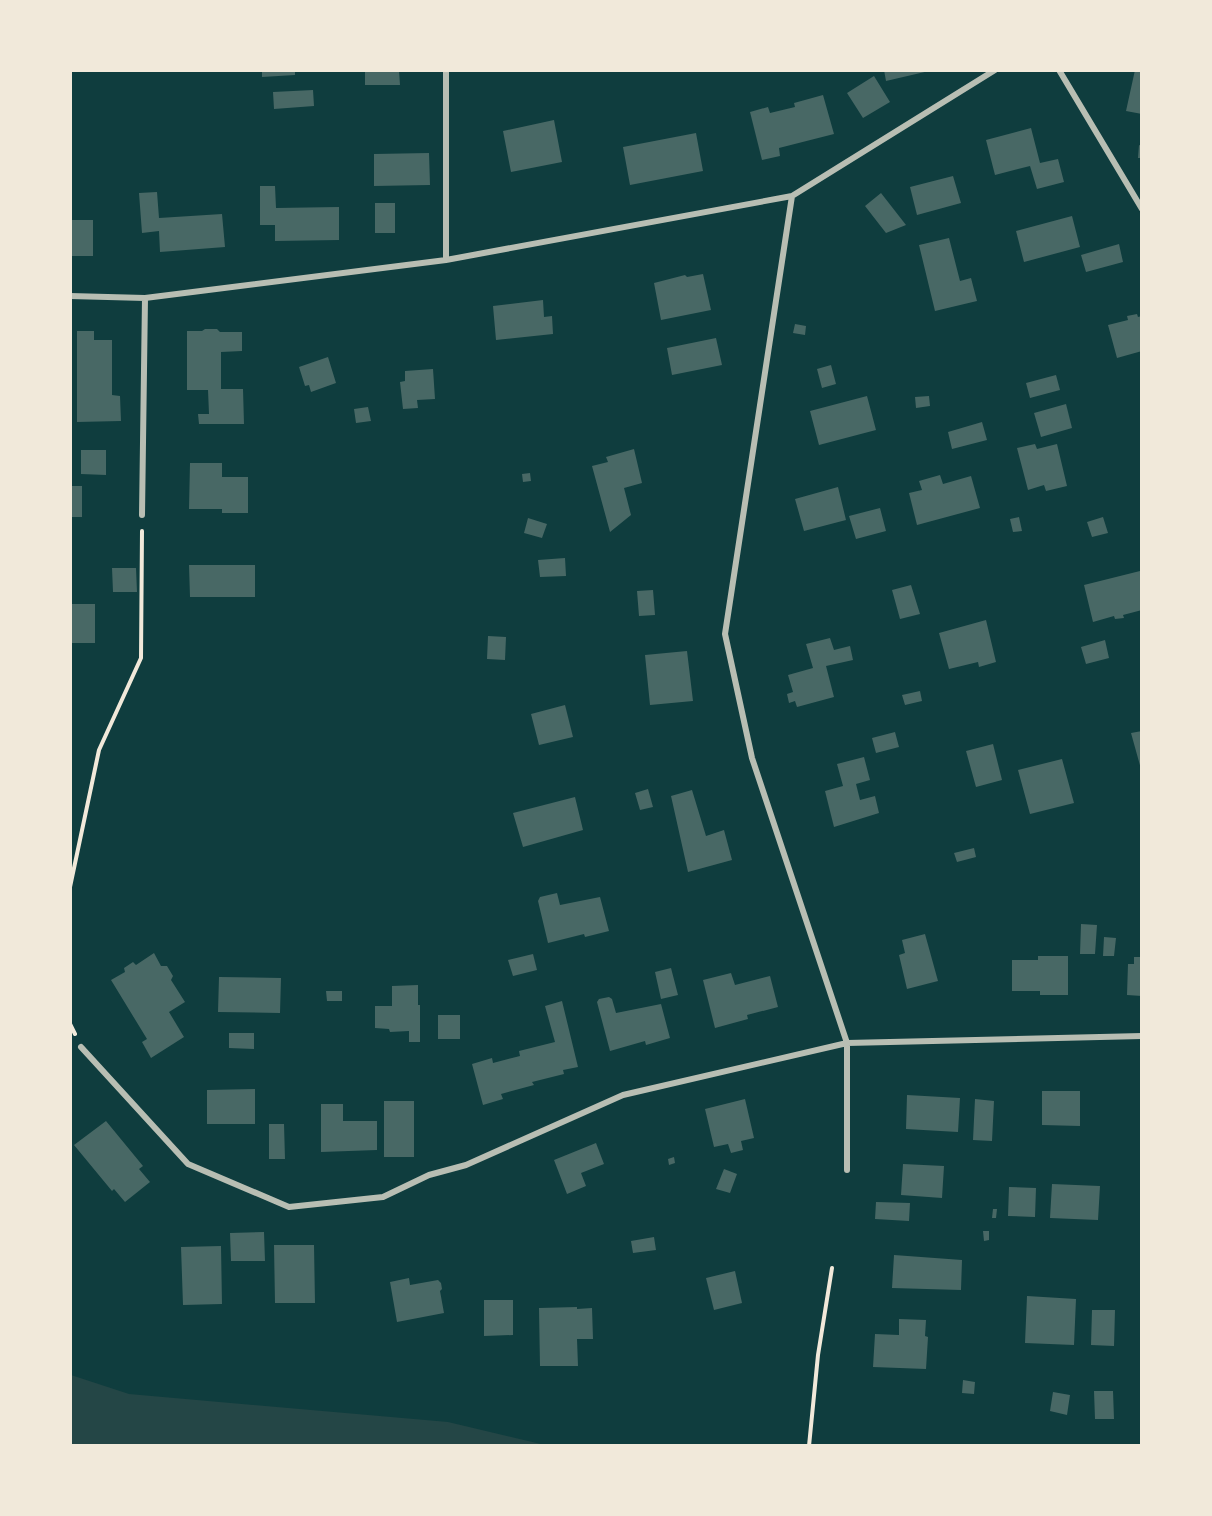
<svg xmlns="http://www.w3.org/2000/svg" width="1212" height="1516" font-family="Jost,sans-serif">
  <rect width="100%" height="100%" fill="#0f3d3e"/>
  <path fill="#244646" d="M71,1375l58,19 319,28 97,23h-474z"/>
  <path fill="#486865" d="M262,70h33v5l-33,2z
    M365,70h34l1,15h-35z
    M884,70h44l1,1 -43,10z
    M1135,70h7v44l-16,-3z
    M874,76l16,26 -27,16 -16,-25z
    M313,90l1,16 -40,3 -1,-17z
    M823,95l11,39 -55,14 1,8 -18,4 -12,-48 18,-5 2,6 25,-6 -1,-4z
    M554,120l8,42 -51,10 -8,-41z
    M1031,128l9,35 18,-4 6,23 -27,7 -7,-23 -35,9 -9,-35z
    M696,133l7,38 -73,14 -7,-38z
    M1139,145l3,1v12h-4z
    M429,153l1,32 -56,1v-32z
    M953,176l8,27 -44,12 -7,-28z
    M260,186h15l1,22 63,-1v33l-64,1v-16h-15z
    M157,192l2,26 63,-4 3,33 -65,5 -1,-21 -17,2 -3,-40z
    M881,193l25,32 -20,8 -21,-27z
    M375,203h20v30h-20z
    M1072,216l8,31 -56,15 -8,-31z
    M70,220h23v36h-23z
    M949,238l11,43 11,-3 6,23 -42,10 -16,-66z
    M1119,244l4,18 -37,10 -5,-17z
    M703,274l8,36 -50,10 -7,-37 31,-8 2,2z
    M543,300l1,17 8,-1 1,18 -57,6 -3,-34z
    M1137,314l1,3 4,-1v35l-25,7 -9,-33 20,-5 -1,-4z
    M795,324l11,2 -1,9 -12,-2z
    M205,329h12l3,3h22v19l-21,1v37h22l1,35h-45l-1,-10h11l-1,-24h-21v-59h15z
    M77,331h17v9h18v55l8,1 1,25 -44,1z
    M716,338l6,27 -50,10 -5,-27z
    M328,357l8,26 -25,9 -2,-7 -4,1 -6,-19z
    M831,365l5,19 -14,4 -5,-19z
    M433,369l2,30 -18,1 1,8 -15,1 -3,-27 5,-1v-10z
    M1056,375l4,15 -30,8 -4,-15z
    M867,396l9,34 -57,15 -9,-34z
    M929,396l1,10 -14,2 -1,-11z
    M1066,404l6,24 -31,9 -7,-24z
    M368,407l3,14 -15,2 -2,-14z
    M982,422l5,18 -35,9 -4,-17z
    M1035,444l2,5 20,-5 10,42 -21,5 -2,-6 -16,5 -11,-42z
    M634,449l8,34 -18,5 7,27 -21,17 -18,-66 16,-4 -2,-5z
    M81,450h25v25l-25,-1z
    M190,463h32v14h26v36h-26v-4h-33z
    M530,473l1,8 -8,1 -1,-8z
    M940,475l3,9 28,-8 9,32 -63,17 -8,-32 13,-3 -3,-9z
    M70,486h12v31h-12z
    M838,487l8,33 -42,11 -9,-32z
    M880,508l6,23 -30,8 -7,-23z
    M1019,517l3,14 -9,1 -3,-13z
    M1103,517l5,16 -16,4 -5,-15z
    M528,518l19,6 -5,14 -18,-5z
    M565,558l1,18 -26,1 -2,-17z
    M189,565h66v32h-65z
    M112,568h24l1,24h-24z
    M1140,571l2,39 -19,5 1,3 -9,1 -1,-3 -21,6 -9,-37z
    M911,585l9,29 -20,5 -8,-29z
    M653,590l2,25 -16,1 -2,-25z
    M70,604h25v39h-25z
    M986,620l10,42 -17,5 -1,-5 -29,7 -10,-36z
    M488,636l18,1 -1,23 -18,-1z
    M830,638l4,12 16,-4 3,14 -27,6 8,31 -37,10 -2,-6 -6,2 -2,-9 6,-2 -5,-17 25,-7 -7,-24z
    M1105,640l4,18 -23,6 -5,-17z
    M687,651l6,50 -43,4 -5,-50z
    M920,691l2,10 -17,4 -3,-10z
    M565,705l8,32 -34,8 -8,-31z
    M1142,731v38h-1l-10,-36z
    M895,732l4,15 -23,6 -4,-15z
    M993,744l9,36 -26,7 -10,-36z
    M864,757l6,23 -14,4 4,16 15,-4 4,17 -45,14 -9,-36 18,-5 -6,-22z
    M1062,759l12,44 -44,11 -12,-44z
    M648,789l5,18 -13,3 -5,-17z
    M692,790l14,46 18,-6 8,30 -44,12 -17,-76z
    M575,797l8,33 -60,17 -10,-34z
    M974,848l2,9 -19,5 -3,-9z
    M557,893l3,12 40,-8 9,34 -24,6 -1,-3 -36,9 -10,-42 2,-4z
    M1081,924l16,1 -2,29h-15z
    M925,934l13,47 -31,8 -8,-34 6,-2 -3,-13z
    M1104,937l12,1 -2,18h-11z
    M154,953l7,13h6l6,10 -2,4 14,22 -16,10 15,25 -33,21 -9,-16 5,-3 -36,-59 14,-8 -1,-4 9,-6 3,3z
    M533,954l4,16 -24,6 -5,-16z
    M1038,956h30v39h-28v-4h-28v-31h26z
    M1134,957h8v39l-15,-1 1,-31h6z
    M671,968l7,27 -17,4 -6,-27z
    M731,973l4,12 35,-9 8,31 -31,8 1,4 -33,9 -12,-48z
    M219,977l62,1 -1,35 -62,-1z
    M418,985v20h2v37h-11v-11l-19,1 -1,-3 -14,-1v-22h17v-20z
    M326,991h16v10h-15z
    M609,997l3,2 4,14 45,-9 9,34 -24,7 -1,-4 -35,10 -13,-49 2,-3z
    M562,1001l16,66 -15,3 1,4 -32,8 2,3 -33,9 2,5 -20,6 -11,-41 20,-6 1,5 27,-7 -1,-5 36,-9 -10,-36z
    M438,1015h22v24h-22z
    M229,1033h25v16l-25,-1z
    M255,1089v35h-48v-34z
    M1042,1091h38v35l-38,-1z
    M907,1095l53,3 -2,34 -52,-3z
    M745,1099l9,39 -13,3 2,9 -12,3 -3,-9 -14,3 -9,-38z
    M975,1099l19,2 -2,40 -19,-1z
    M384,1101h30v56h-30z
    M321,1104h22v17h34v29l-56,2z
    M106,1121l37,45 -4,3 11,13 -25,20 -11,-13 -2,2 -38,-46z
    M269,1124h15l1,35h-16z
    M596,1143l8,21 -23,9 5,13 -19,8 -13,-34z
    M674,1157l1,6 -6,2 -1,-6z
    M903,1164l41,2 -2,32 -41,-3z
    M724,1169l13,5 -7,19 -14,-4z
    M1052,1184l48,2 -2,34 -48,-2z
    M1009,1187l27,1 -1,29 -27,-1z
    M876,1202l34,1 -1,18 -34,-2z
    M993,1209h4l-1,9h-4z
    M983,1231h6v9l-5,1z
    M264,1232l1,29h-34l-1,-28z
    M654,1237l2,13 -23,3 -2,-12z
    M274,1245h40l1,58h-40z
    M221,1246l1,58 -39,1 -2,-58z
    M894,1255l68,5 -1,30 -69,-2z
    M735,1271l7,32 -28,7 -8,-32z
    M409,1278l1,7 28,-5 3,3 1,6 -2,2 4,22 -47,9 -7,-40z
    M1027,1296l49,3 -2,46 -49,-2z
    M484,1300h29v35l-29,1z
    M577,1307v2l15,-1 1,31h-16l1,27h-38l-1,-58z
    M1092,1310h23l-1,36 -23,-1z
    M899,1319l27,1 -1,16 3,1 -2,32 -53,-2 2,-33 24,1z
    M963,1380l12,2 -1,12 -12,-1z
    M1094,1391h19l1,28h-19z
    M1053,1392l17,3 -3,20 -17,-4z"/>
  <g fill="none" stroke-linecap="round" stroke-linejoin="round">
    <path stroke="#f1e9da" stroke-width="4" d="M70,887l29,-137 42,-92 1,-127
      M70,1024l5,10
      M809,1446l9,-91 14,-87"/>
    <path stroke="#b8beb3" stroke-width="6" d="M446,70v190
      M1059,70l83,139
      M792,196l-67,438 27,124 95,285v127
      M70,296l75,2 301,-38 346,-64 203,-126
      M142,515l3,-217
      M81,1047l107,117 101,43 94,-10 46,-22 37,-10 157,-70 224,-52 295,-7"/>
  </g>
  <rect width="1212" height="1516" fill="none" stroke="#f1e9da" stroke-width="144"/>
</svg>
